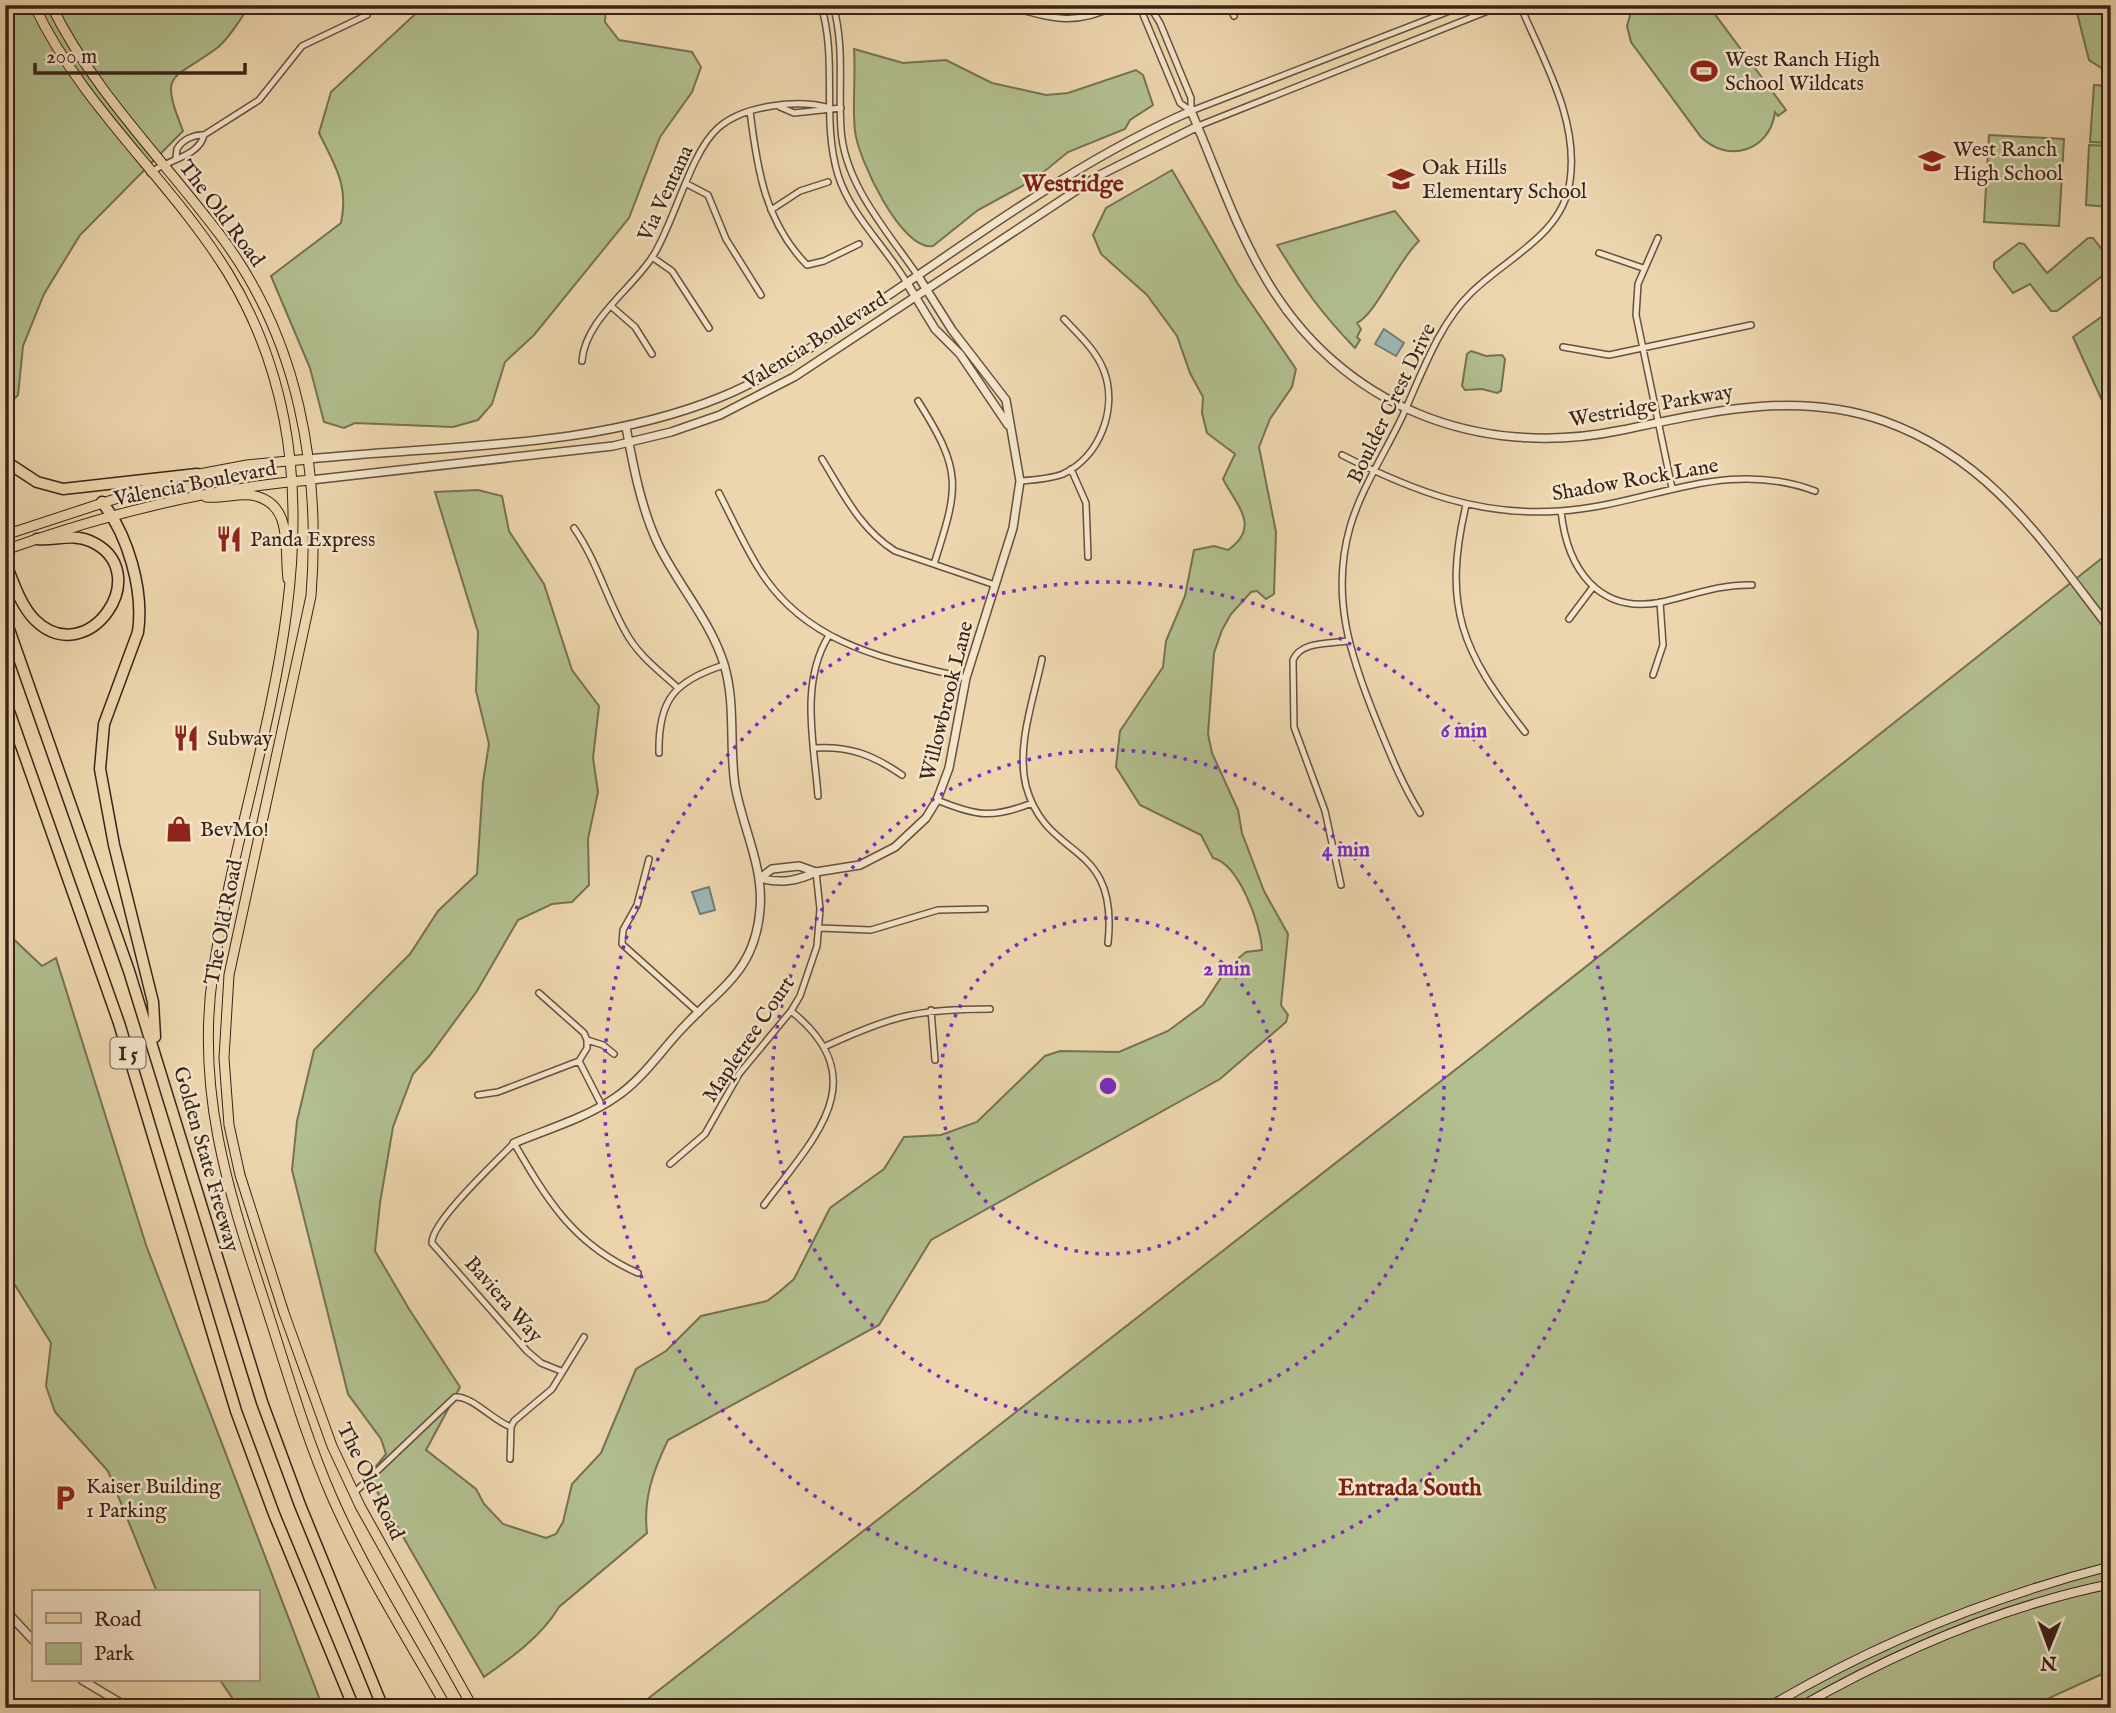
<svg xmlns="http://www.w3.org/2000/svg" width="2116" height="1713" font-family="'IM FELL English',serif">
  <rect width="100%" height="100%" fill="#edd6ae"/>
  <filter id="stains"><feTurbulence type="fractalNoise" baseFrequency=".00286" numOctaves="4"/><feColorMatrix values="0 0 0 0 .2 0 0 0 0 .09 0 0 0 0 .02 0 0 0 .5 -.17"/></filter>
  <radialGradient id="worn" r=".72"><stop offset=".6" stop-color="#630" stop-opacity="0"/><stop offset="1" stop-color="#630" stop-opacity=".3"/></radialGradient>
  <path fill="#b2bf8f" stroke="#767154" stroke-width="2" d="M5,5h245c-10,14 -20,33 -33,43 -46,34 -58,22 -34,83l-103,104 -36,59 -21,52 -5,49 -11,11z
    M425,5h181l-1,17 14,18 73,12 9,15 -9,25 -32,45 -31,81 -95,117 -29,27 -13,42 -14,16 -25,7 -98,-4 -11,5 -20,-6 -14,-54 -39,-92 70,-53c8,-38 -6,-57 -22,-90l12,-41z
    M1633,5h75l78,105 -8,6 -3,-4c-5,39 -47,52 -74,25l-70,-95 -4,-16z
    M2075,5h36v69l-22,-14z
    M854,49l49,14 43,-3 46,23 54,12 22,-2 68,-23 7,5 10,30 -23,15 -5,9 -57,23 -33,27 -57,31 -45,36c-31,6 -75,-87 -78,-115 -3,-26 1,-55 -1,-82z
    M2094,85l17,1v57l-21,-1z
    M1989,135l75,4 -5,87 -75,-4z
    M2089,145l22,1v61l-25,-2z
    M1172,170l66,114 58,85 -4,18 -22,32 -11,28 17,85 -2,62 -8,5 -9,-8 -6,1 -20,22 -9,16 -8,23 -6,81 4,19 26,57 4,23 22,58 24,43 -7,71 7,10 -2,7 -66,57 -289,161 -52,85 -211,115c-15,31 -25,59 -21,93l-88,74c-17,29 -48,51 -75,70l-116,-201 18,-22 -5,-15 -33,-45 -56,-224 5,-49 17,-71 96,-96 28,-43 39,-37 6,-92 6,-38 -13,-53 2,-59 -43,-140 43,-2 24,6 7,35 35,53 28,86 27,36 -6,52 5,34 -10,47 1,46 -17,17 -20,2 -34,16 -41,71 -47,64 -17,19 -20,53 -13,76 -5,48 34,58 51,78 -34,63 50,39 8,15 19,20 43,14 10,-4 7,-12 9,-38 29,-31 35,-84 30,-18 35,-35 66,-15 12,-9 15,-13 36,-71 54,-39 20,-32 37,-2 36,-13 68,-66 15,-5 59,1 49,-21 35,-26 25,-38 18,-15 16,-2c-1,-25 -23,-86 -49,-92l-12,-23 -61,-30 -24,-38 4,-36 43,-64 3,-26 19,-45 9,-46 20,-4 14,4c33,-23 9,-44 -5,-71l12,-25 -28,-21 -5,-20 1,-16 -13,-24 -13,-37 -30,-41 -46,-41 -8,-19 13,-27z
    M1395,211l24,30c-21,19 -43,73 -62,82l4,6 -4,8 3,3 -5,8c-35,-36 -52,-61 -78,-103z
    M2088,238h5l18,23v8l-54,42h-6l-21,-27 -17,9 -19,-25v-6l25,-19 5,1 23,29z
    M2111,310v110l-38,-83z
    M1471,351l15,5 16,-1 3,4 -4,32 -4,2 -15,-4 -17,1 -3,-4 5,-32z
    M2111,551v1119l-84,38h-1391l837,-652z
    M5,931l37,35 14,-8 90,287 177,463h-84l-19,-28h37v-88h-100l-49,-121 -53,-59 -9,-26 5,-43 -46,-74z"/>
  <path fill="#9db7b5" stroke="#757c77" stroke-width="2" d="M1384,329l20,14 -8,13 -21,-12z
    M709,887l6,23 -15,4 -8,-22z"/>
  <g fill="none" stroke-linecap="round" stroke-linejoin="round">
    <g stroke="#67503e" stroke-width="8">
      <path id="minor" d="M821,5c17,56 0,114 17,170 13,41 48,72 69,108
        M833,5c12,42 5,82 8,124 3,55 47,103 77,147
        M1004,5c44,12 69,23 113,0
        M1139,5l41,98 11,8
        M1149,5l11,18 31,75v13
        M1229,5l5,11
        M780,107l14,6 47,-5
        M750,111c7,58 15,111 57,154l17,-4 35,-17
        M1191,111l274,-106
        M1198,126l305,-121
        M176,157l1,-8c5,-9 17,-15 27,-14l55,-35 43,-54 65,-31
        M150,173c16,-13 49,-16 54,-38
        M687,184l21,11 18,44 35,56
        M771,210l29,-19 28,-9
        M1658,238l-20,46 -2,31 36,173
        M1599,253l44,15
        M652,257l20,14 37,57
        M612,307l23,20 17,27
        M1563,347l46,8 142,-30
        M582,361c3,-41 49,-71 71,-105 22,-35 37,-103 65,-128 26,-23 80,-29 112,-20
        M918,401c45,71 41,85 16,163
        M1342,455c71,36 138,62 218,56 90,-6 164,-54 255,-20
        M822,459c21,34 38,70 73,92l100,34
        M1071,469l15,34 2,54
        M1020,481c14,-1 30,-2 43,-7 37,-17 55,-66 41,-103 -8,-21 -25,-36 -40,-52
        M719,493c13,25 25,52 40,76 47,76 127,90 207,109
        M1466,505c-24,102 -4,147 59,227
        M1561,511c6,57 37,104 101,91 31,-7 58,-18 90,-17
        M574,528c23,33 32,69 51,103 12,23 33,39 52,56
        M1569,619l24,-32
        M1042,659c-8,39 -26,87 -16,127 21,77 93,52 82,157
        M1653,675l10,-30 -3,-43
        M815,748c35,-2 58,7 87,27
        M659,753c-1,-53 15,-72 65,-88
        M818,796c-4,-53 -18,-112 10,-159
        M937,800c39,16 55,19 95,3
        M1420,813c-18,-29 -30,-59 -43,-91 -26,-64 -47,-125 -27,-195 11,-38 35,-74 52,-110 19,-41 36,-92 69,-124 35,-35 92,-58 99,-112 9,-62 -27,-121 -50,-176
        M649,859l-12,46 -14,25 -1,14 77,69
        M1341,885l-16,-74 -31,-84 -1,-67c8,-19 36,-16 54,-19
        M819,928l52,2 67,-20 47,-1
        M539,993l45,40 3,7
        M931,1010l4,50
        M826,1046c65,-30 91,-37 164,-37
        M478,1095l20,-3 81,-31
        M602,1106l-23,-45 8,-13v-8l16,5 11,9
        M670,1164l35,-30 34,-60 52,-63 9,-15 17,-50 3,-37 -4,-37
        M764,1205c49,-66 113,-125 27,-194
        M561,1371l-20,-8 -14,-12 -95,-108c-1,-21 65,-82 82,-100 33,57 60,102 124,130
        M510,1459l1,-32 3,-6 38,-32 32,-52
        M354,1493l101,-96c18,-1 38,24 56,30"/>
    </g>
    <g stroke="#67503e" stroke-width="10">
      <path id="tertiary" d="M907,283l28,46 25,25 48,71
        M309,459c136,-14 285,-10 412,-62 54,-22 102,-58 150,-90 104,-69 205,-146 320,-196 24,55 44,116 75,168 75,128 213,181 356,151 88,-18 174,-40 262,-9 109,39 160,123 227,209
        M311,480l302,-34 58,-14 49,-17 74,-38 304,-201 100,-50
        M760,878l12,-9 27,-3 17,6 44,-7 35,-18 31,-29 11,-18 12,-32 17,-90 47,-150 7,-47 -14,-81 -54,-70 -34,-54
        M760,878c20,6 37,3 56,-6
        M514,1143c34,-14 72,-25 102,-46 25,-17 42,-42 62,-64 39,-44 77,-59 82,-124 4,-42 -18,-83 -25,-124 -6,-40 1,-81 -11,-121 -14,-44 -46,-79 -66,-120 -17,-36 -25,-79 -32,-117
        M5,1610l28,30
        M82,1680l47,28"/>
    </g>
    <g stroke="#3a2319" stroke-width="10">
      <path id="secondary" d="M1767,1708c107,-64 224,-111 344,-142
        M1798,1708c96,-55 205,-102 313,-124"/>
    </g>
    <g stroke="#3a2319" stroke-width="11">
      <path id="primary" d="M34,5c48,102 136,174 194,268 27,44 46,95 56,146 36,187 -44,370 -71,554 -17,117 14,214 50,324 22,67 41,136 69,200 32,73 76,142 115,211
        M51,5c42,86 112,154 169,230 79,104 101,233 91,361l-82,379 -5,83 5,67 11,50 44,138 48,133 28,60 113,202
        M194,475l53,-10 62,-6
        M206,497c15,2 31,-4 45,-2 43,7 33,53 37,84
        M5,535l168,-55
        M5,550c98,-35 202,-62 306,-70"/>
    </g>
    <g stroke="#3a2319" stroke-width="13">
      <path id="motorway" d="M5,461l32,21 26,7 134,-15
        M102,502c26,33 42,88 36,130l-34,92 -4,45 14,76 39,157 2,35
        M5,562c8,19 15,43 30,58 53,52 123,-49 55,-79 -17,-8 -35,0 -53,-2
        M5,618l124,353 133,431 38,103 83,203
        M5,700l114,323 117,388 38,103 80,194"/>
    </g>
    <use href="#minor" stroke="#f3e4ca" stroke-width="5"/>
    <use href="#tertiary" stroke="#f3e4ca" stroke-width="7"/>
    <use href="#secondary" stroke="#f3e4ca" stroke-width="8"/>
    <use href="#primary" stroke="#edd6ae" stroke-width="9"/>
    <use href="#motorway" stroke="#edd6ae" stroke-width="10"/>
  </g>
  <g fill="none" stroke="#7b2cbf" stroke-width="3.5" stroke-dasharray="3.5 7">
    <circle cx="1108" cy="1086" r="168"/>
    <circle cx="1108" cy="1086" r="336"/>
    <circle cx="1108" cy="1086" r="504"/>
  </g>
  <defs>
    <g id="stadium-bare" transform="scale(2.1)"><path d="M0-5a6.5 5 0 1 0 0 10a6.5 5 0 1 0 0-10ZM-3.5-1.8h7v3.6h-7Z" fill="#8f2418" stroke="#f3e4ca" stroke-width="2.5" paint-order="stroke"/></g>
    <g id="school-bare" transform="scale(2.1)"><path d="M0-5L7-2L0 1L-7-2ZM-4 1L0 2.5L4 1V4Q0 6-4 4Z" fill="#8f2418" stroke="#f3e4ca" stroke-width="2.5" paint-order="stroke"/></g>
    <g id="restaurant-bare" transform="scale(2.1)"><path d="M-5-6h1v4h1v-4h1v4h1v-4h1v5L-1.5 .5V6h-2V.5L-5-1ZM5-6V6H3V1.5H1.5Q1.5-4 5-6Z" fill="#8f2418" stroke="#f3e4ca" stroke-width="2.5" paint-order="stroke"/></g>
    <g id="shop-bare" transform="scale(2.1)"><path d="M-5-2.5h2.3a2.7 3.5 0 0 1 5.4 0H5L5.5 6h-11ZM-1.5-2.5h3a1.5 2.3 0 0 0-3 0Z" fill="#8f2418" stroke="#f3e4ca" stroke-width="2.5" paint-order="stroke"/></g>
    <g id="parking-bare" transform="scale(2.1)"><path d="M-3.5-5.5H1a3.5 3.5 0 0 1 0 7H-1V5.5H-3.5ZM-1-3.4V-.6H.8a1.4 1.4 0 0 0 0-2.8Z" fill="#8f2418" stroke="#f3e4ca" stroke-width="2.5" paint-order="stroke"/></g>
  </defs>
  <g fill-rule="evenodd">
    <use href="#stadium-bare" x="1704" y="71"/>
    <use href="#school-bare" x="1932" y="161"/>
    <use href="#school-bare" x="1401" y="179"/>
    <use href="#restaurant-bare" x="229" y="539"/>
    <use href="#restaurant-bare" x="186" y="738"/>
    <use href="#shop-bare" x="179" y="829"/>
    <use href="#parking-bare" x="65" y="1498"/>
  </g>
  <g text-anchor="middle" stroke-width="5" stroke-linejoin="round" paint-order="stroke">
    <rect fill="#f3e4ca" stroke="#725d4e" stroke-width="2" x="110.5" y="1037.5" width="35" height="31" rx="5"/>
    <g font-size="19" font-weight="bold" fill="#3a2319">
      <text x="128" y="1060">I 5</text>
    </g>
    <g font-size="21" fill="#3a2319" stroke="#f3e4ca" text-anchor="start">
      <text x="1725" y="66">West Ranch High<tspan x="1725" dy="24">School Wildcats</tspan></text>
      <text x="1953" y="156">West Ranch<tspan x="1953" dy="24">High School</tspan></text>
      <text x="1422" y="174">Oak Hills<tspan x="1422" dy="24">Elementary School</tspan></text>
      <text x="250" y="546">Panda Express</text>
      <text x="207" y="745">Subway</text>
      <text x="200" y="836">BevMo!</text>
      <text x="86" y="1493">Kaiser Building<tspan x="86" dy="24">1 Parking</tspan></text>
    </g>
    <g font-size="21" fill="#3a2319" stroke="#f3e4ca">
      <text transform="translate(665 193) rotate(-65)" y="7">Via Ventana</text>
      <text transform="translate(222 213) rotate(53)" y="7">The Old Road</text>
      <text transform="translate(815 340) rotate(-32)" y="7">Valencia Boulevard</text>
      <text transform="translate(1391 403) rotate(-64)" y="7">Boulder Crest Drive</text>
      <text transform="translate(1651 405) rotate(-10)" y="7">Westridge Parkway</text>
      <text transform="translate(1635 479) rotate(-10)" y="7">Shadow Rock Lane</text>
      <text transform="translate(195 483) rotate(-11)" y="7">Valencia Boulevard</text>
      <text transform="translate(946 701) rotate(-76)" y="7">Willowbrook Lane</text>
      <text transform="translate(223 922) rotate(-79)" y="7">The Old Road</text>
      <text transform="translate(748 1039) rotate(-56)" y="7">Mapletree Court</text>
      <text transform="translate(207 1159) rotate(74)" y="7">Golden State Freeway</text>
      <text transform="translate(504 1299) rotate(49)" y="7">Baviera Way</text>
      <text transform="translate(371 1481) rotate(64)" y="7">The Old Road</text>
    </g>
    <g font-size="24" font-weight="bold" fill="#7a1f14" stroke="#f3e4ca">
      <text x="1073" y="191">Westridge</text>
      <text x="1410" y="1495">Entrada South</text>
    </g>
  </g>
  <circle cx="1108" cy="1086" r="10" fill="#7b2cbf" stroke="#f3e4ca" stroke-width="3.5"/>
  <g font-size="21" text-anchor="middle" font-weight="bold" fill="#7b2cbf" stroke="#f3e4ca" stroke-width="5" stroke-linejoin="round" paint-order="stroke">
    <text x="1464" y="737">6 min</text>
    <text x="1346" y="856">4 min</text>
    <text x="1227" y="975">2 min</text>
  </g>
  <rect width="2116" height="1713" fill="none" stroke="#edd6ae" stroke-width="28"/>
  <rect x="7" y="7" width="2102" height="1699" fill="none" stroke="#3a2319" stroke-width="3.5"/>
  <rect x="14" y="14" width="2088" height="1685" fill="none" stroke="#3a2319" stroke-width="2"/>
  <rect x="32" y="1590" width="228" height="91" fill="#f3e4ca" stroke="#a99783" stroke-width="2"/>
  <rect x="46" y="1613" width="35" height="10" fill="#edd6ae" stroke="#a99783" stroke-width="2"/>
  <text x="94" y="1626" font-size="21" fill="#3a2319">Road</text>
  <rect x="46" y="1643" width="35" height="21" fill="#b2bf8f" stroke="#a99783" stroke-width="2"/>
  <text x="94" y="1660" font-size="21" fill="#3a2319">Park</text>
  <g transform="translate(2049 1647) rotate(181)" stroke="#f3e4ca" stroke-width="5" paint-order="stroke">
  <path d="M0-5L12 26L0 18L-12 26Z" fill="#3a2319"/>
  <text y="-10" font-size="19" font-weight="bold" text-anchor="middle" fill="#3a2319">N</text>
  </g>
  <path d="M35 63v10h210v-10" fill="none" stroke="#3a2319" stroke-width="3.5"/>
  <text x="46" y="63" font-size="21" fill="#3a2319" stroke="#f3e4ca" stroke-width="5" paint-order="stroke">200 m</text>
  <rect width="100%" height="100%" filter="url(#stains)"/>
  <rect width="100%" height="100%" fill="url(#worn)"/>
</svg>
